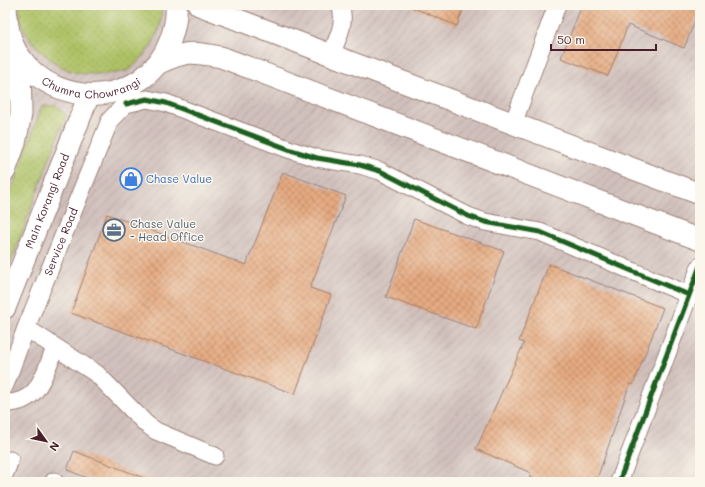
<svg xmlns="http://www.w3.org/2000/svg" width="705" height="487" font-family="Mali,sans-serif">
  <defs>
    <pattern id="industrial-furrows" width="10" height="10" patternUnits="userSpaceOnUse"><rect width="10" height="10" fill="#d0c0bc"/><path d="M-1 1l2-2M0 10L10 0M9 11l2-2" fill="none" stroke="#b4a5a2"/></pattern>
    <pattern id="grass-dots" width="8" height="8" patternUnits="userSpaceOnUse"><rect width="8" height="8" fill="#adc165"/><path d="M2 2h.1M6 6h.1" fill="none" stroke="#96a558" stroke-width="1.8" stroke-linecap="round"/></pattern>
    <pattern id="building-cross-hatch" width="8" height="8" patternUnits="userSpaceOnUse"><rect width="8" height="8" fill="#e6ab82"/><path d="M0 0l8 8M0 8l8-8" fill="none" stroke="#bc8b6b"/></pattern>
  </defs>
  <rect width="100%" height="100%" fill="#fbf7ec"/>
  <filter id="ink" filterUnits="userSpaceOnUse"><feTurbulence type="fractalNoise" baseFrequency=".025" numOctaves="2"/><feDisplacementMap in="SourceGraphic" scale="8" xChannelSelector="R" yChannelSelector="G"/><feConvolveMatrix kernelMatrix="1 2 1 2 8 2 1 2 1" color-interpolation-filters="sRGB"/></filter>
  <filter id="wash" filterUnits="userSpaceOnUse"><feTurbulence type="fractalNoise" baseFrequency=".012" numOctaves="4" result="noise"/><feDisplacementMap in="SourceGraphic" scale="16" xChannelSelector="R" yChannelSelector="G"/><feGaussianBlur stdDeviation="0.9" result="paint"/><feColorMatrix in="noise" values="0 0 0 0 0 0 0 0 0 0 0 0 0 0 0 0 0 1.4 0 .05"/><feComposite in="paint" operator="in"/></filter>
  <g filter="url(#wash)">
    <rect width="100%" height="100%" fill="#ede0c0"/>
    <path fill="url(#industrial-furrows)" d="M5,5h695v477h-695z"/>
    <path fill="url(#grass-dots)" stroke="#7c7048" d="M20,5h141c2,18 -3,31 -13,45 -6,7 -12,16 -20,20 -10,5 -43,5 -54,2 -24,-7 -60,-41 -54,-67z
      M42,106h14l10,9 -61,163v-71z"/>
    <g id="blocks">
      <path fill="url(#building-cross-hatch)" d="M407,5h57l-7,21z
        M582,5h118v4l-16,39 -56,-23 -20,51 -47,-18z
        M283,172l63,24 -36,92 21,7 -36,99 -224,-81 36,-99 139,51z
        M414,219l90,32 -28,78 -90,-32z
        M549,264l114,44 -30,77 -3,-2 -34,99h-53l-14,-5 2,-4 -55,-24 48,-106 -5,-2z
        M74,451l78,30v1h-54l-31,-12z"/>
    </g>
  </g>
  <g filter="url(#ink)">
    <use href="#blocks" fill-opacity="0" stroke="#9c8076" stroke-width="1"/>
    <g fill="none" stroke-linecap="round" stroke-linejoin="round">
      <g stroke="#9c8076" stroke-width="19">
        <g id="minor">
          <path d="M331,55c6,-16 16,-33 9,-50"/>
          <path d="M5,66l8,-22"/>
          <path d="M126,104l21,-5 19,4 125,47 26,8 43,7 20,6 88,45 17,6 55,10 149,63"/>
          <path d="M513,124l44,-119"/>
          <path d="M26,328l71,46 49,50 10,7 59,25"/>
          <path id="s1" d="M5,385l21,-57 84,-208 24,-25"/>
          <path d="M5,403c34,1 39,-29 50,-55"/>
          <path d="M5,473l5,-13"/>
          <path d="M54,482v-1"/>
          <path d="M619,482l81,-216"/>
        </g>
      </g>
      <g stroke="#9c8076" stroke-width="23">
        <g id="major">
          <path id="s2" d="M6,5c0,17 4,39 14,52 38,55 126,49 150,-16 4,-11 7,-25 6,-36"/>
          <path d="M199,5l501,189"/>
          <path d="M157,64c29,-13 33,-13 64,-7l479,183"/>
          <path d="M5,171l10,-28 6,-29 -1,-57"/>
          <path id="s3" d="M5,308l84,-213"/>
        </g>
      </g>
      <use href="#minor" stroke="#fff" stroke-width="17"/>
      <use href="#major" stroke="#fff" stroke-width="21"/>
      <g stroke="#fbf7ec" stroke-width="8">
        <path id="cycleway" d="M126,104l21,-5 19,4 125,47 26,8 43,7 20,6 88,45 17,6 55,10 149,63
          M619,482l81,-216"/>
      </g>
      <use href="#cycleway" stroke="#1b5e20" stroke-width="5"/>
    </g>
  </g>
  <defs>
    <g id="shop-ring" transform="scale(1.15)"><circle r="9.5" fill="#fbf7ec" stroke="#3f7fe0" stroke-width="1.5"/><path d="M-5-2.5h2.3a2.7 3.5 0 0 1 5.4 0H5L5.5 6h-11ZM-1.5-2.5h3a1.5 2.3 0 0 0-3 0Z" fill="#3f7fe0"/></g>
    <g id="office-ring" transform="scale(1.15)"><circle r="9.5" fill="#fbf7ec" stroke="#5c6f8a" stroke-width="1.5"/><path d="M-6-3h4V-5.5h4V-3h4V5H-6ZM-1-4.5V-3h2v-1.5ZM-6 0V1H6V0Z" fill="#5c6f8a"/></g>
  </defs>
  <g fill-rule="evenodd">
    <use href="#shop-ring" x="131" y="179"/>
    <use href="#office-ring" x="114" y="230"/>
  </g>
  <g text-anchor="middle" stroke-width="3" stroke-linejoin="round" paint-order="stroke">
    <g font-size="11" fill="#4a1f2b" stroke="#fbf7ec">
      <text dy="4" stroke="none"><textPath href="#s2" startOffset="138">Chumra Chowrangi</textPath></text>
      <text dy="4" stroke="none"><textPath href="#s3" startOffset="115">Main Korangi Road</textPath></text>
      <text dy="4" stroke="none"><textPath href="#s1" startOffset="154">Service Road</textPath></text>
    </g>
    <g font-size="11" fill="#366cbe" stroke="#fbf7ec" text-anchor="start">
      <text x="146" y="183">Chase Value</text>
    </g>
    <g font-size="11" fill="#4e5e75" stroke="#fbf7ec" text-anchor="start">
      <text x="130" y="228">Chase Value<tspan x="130" dy="13">- Head Office</tspan></text>
    </g>
  </g>
  <rect width="705" height="487" fill="none" stroke="#fbf7ec" stroke-width="20"/>
  <g transform="translate(46 441) rotate(123)" stroke="#fbf7ec" stroke-width="3" paint-order="stroke">
  <path d="M0-3L7 15L0 10L-7 15Z" fill="#4a1f2b"/>
  <text y="-6" font-size="11" font-weight="bold" text-anchor="middle" fill="#4a1f2b">N</text>
  </g>
  <path d="M551 44v6h105v-6" fill="none" stroke="#4a1f2b" stroke-width="2"/>
  <text x="557" y="44" font-size="12" fill="#4a1f2b" stroke="#fbf7ec" stroke-width="3" paint-order="stroke">50 m</text>
</svg>
